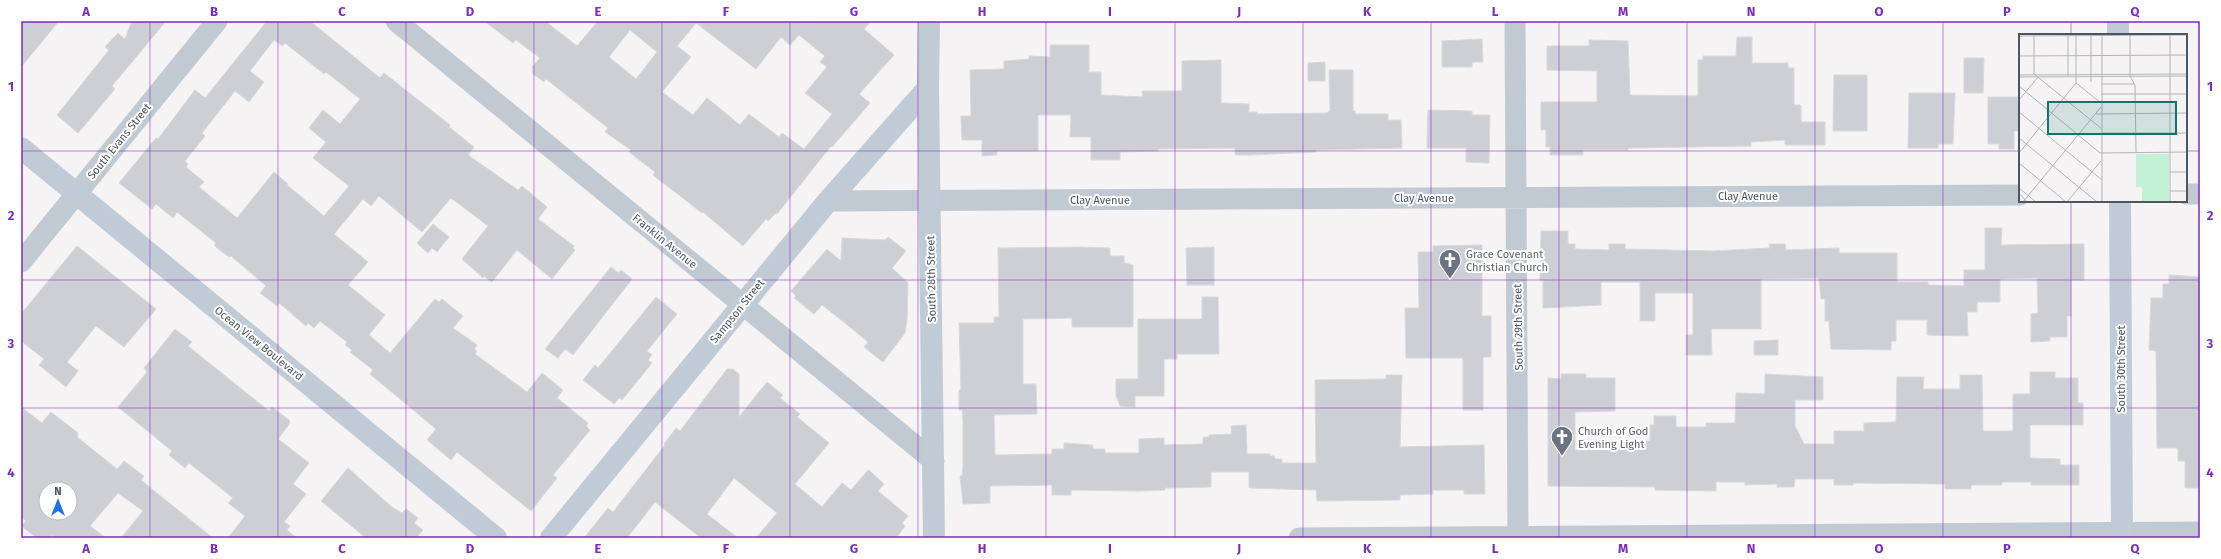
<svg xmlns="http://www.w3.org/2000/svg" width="2221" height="559" font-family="'Fira Sans',sans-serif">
  <rect width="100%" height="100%" fill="#f5f3f3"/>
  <path fill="#cdcfd5" stroke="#d7d9de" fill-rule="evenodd" d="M21,21h38l-38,46z
    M132,21h34l-54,65 3,3 -37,44 -21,-18 52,-65 -4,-3 13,-14 7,6z
    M267,21h43l70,57 4,-5 66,52 -1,2 25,20 -6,8 50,35 4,-4 25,21 -9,12 36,27 -1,2 2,2 -23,29 -35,-29 -25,32 -8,-6 -1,2 -21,-19 26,-33 -37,-28 -29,34 -43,-36 -8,10 -8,-7 -29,35 34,28 -20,23 37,30 -16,20 21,18 45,-54 4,3 3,-3 21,17 -10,12 24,17 -3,4 3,2 -2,3 52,38 15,-19 21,17 -6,8 31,25 -2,3 4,4 -37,45 4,3 -26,33 -74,-59 -6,8 -24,-20 9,-11 -66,-55 3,-4 -23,-18 2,-2 -7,-5 2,-3 -27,-21 -6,7 -6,-5 -2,3 -27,-23 -2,3 -17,-13 6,-7 -35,-30 -2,1 -12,-9 -3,-3 2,-2 -39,-31 -4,6 -17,-14 -4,5 -33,-26 37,-45 2,1 37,-49 10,8zM274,40l9,6 2,-3 39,31 2,-2 34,27 -20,25 -17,-14 -14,18 17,14 -13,16 36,28 -25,30 -37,-31 1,-1 -14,-12 -37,46 -38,-31 5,-5 -18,-15 2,-3 -3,-3 20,-25 -3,-3 33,-42 14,11 15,-20 -14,-11z
    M484,21h61l32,25 21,-25h273l-7,8 30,26 -35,39 11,9 -38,44 -1,-1 -54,68 -1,-1 -8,8 -2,-2 -23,27 -40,-34 -1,1 -49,-38 2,-3 -26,-20 2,-2 -26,-18 3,-4 -62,-49 -2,3 -11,-8 -1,-7 8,-9 -24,-18 -3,3zM696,23l60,46 25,-32 9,8 9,-10 26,21 -5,6 7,5 -22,26 27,21 -28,35 -22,-16 -3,4 -30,-23 -9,11 -33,-27 -14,17 -31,-23 29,-35 -14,-11zM630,30l27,22 -21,27 -27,-22z
    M1737,37h15v26h36v5h6v37h7v17h24v23h-40v-5l-34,2v4l-123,2v2h-45v5h-33v-8h-4v-17h-5v-28h56v-31l-50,-1v-24h42v-6l39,1 2,54 68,1v-36h5v-4h33z
    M1482,39l1,23h-11v5h-30v-26z
    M1050,45h39v27h12v23l42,2 -1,-6h40v-30l39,-1v43l28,1v8h8v2l70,-1 3,-2 -1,-41h24v41h2v3h33v6h13l1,28 -86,2v2l-65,3h-16v-7l-77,1v2l-38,1v8h-29v-23h-21l1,-22h-33v36h-41v4l-15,1v-16h-20l-1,-24h10l-1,-46 34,-1v-8l25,-2v-3l21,1z
    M1964,58h20l-1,35h-19z
    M1325,62v19h-17v-18z
    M1834,75h33v56h-34z
    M1909,93h46l-2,51h-15v4h-30z
    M1988,97h32v34h-6v18h-15v-5h-11z
    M1428,110l44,1v4h18l-1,48 -23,-1v-14h-39z
    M433,224l16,13 -12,15 -5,-4 -4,5 -11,-10z
    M1985,228h17l-1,17 83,-1v36h-13v36h-4v21h-17v4l-19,1v-28l7,-1 -1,-35 -37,1v23h-23v10h-10l1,24 -41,-1v-15h-31v21h-5v9l-60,-1 -2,-28h-4v-22h-4l-2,-21 -58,1v50h-50l1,26h-26v-20h7v-42h-38v28h-15v-39h-39v23l-58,3v-28h-3l1,-49h27v13h7v5l34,1v-6h16v5l87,2 58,-3 -1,-4h16l1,6 53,-2v5h58v29h31v3l36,1v-16h21z
    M888,237l18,14 -14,17 16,15 -1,37 -2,13 -22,29 -19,-15 4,-5 -28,-23 -18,-14 -8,9 -20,-16 2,-2 -5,-5 36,-42 14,12 1,-23 43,2z
    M1482,245v71h9v41h-8v53h-20v-52h-57l-1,-50h14l-1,-56h15v-6z
    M77,246l79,63 -32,38 -28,-21 -29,36 11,9 -12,16 -27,-22 5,-6 -23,-18v-27z
    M1079,247l31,1v8h14v7l9,2v62h-61v-9l-49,1v65h13l1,30 -43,1 1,40 57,-1v-5h12v-6l29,2v4h12v4h34v-14l25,-1v7l39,-1v-7h6v-2l23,-1 -1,-8 15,-1 1,29h23v2h4l1,3h7v4h34l-1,-83 71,-1v-4h16l-2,72 84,-2 1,49h-21v-4h-31v4l-33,1v5l-83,1 -1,-11 -67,-2v-16h-38v15l-46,1v2l-26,1 -68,-1v5h-19v-10l-62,1v17l-27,1 -3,-28h2l1,-9v-48l-1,-9h-3v-20h2l-2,-67h35v-6h5l-1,-69z
    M1214,247v38h-27l-1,-37z
    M611,267l8,6 2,-3 11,9 -59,76 -8,-6 -7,9 -13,-9z
    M2169,275l31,2v211h-15v-27h-7v-13h-21l-1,-97 -7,-1 2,-52h12v-14h6z
    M656,297l21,17 -30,37 5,4 -4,5 4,3 -30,37 -3,-2 -5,6 -31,-24 12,-15 3,3z
    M1202,297h16l1,57h-42v5h-13v37h-29v11l-15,-1 -4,-10v-17h22v-60h64z
    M175,329l17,13 -4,4 81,65 3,-4 17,13 1,3 -12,16 31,24 -16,21 13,10 -22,28 6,4 -3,4 10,8h-69l17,-22 -17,-13 5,-5 -44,-35 -4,5 -16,-13 3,-4 -54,-44 29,-35 -3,-4z
    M1778,340v15h-24v-14z
    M727,369h6l6,5v43l28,-35 16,13 -3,3 20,16 -3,3 32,26 -34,41 27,23 20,-24 9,7 17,-20 2,1 14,13 -6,7 30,25 -6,7 3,3 -9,12h-140l21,-25 -43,-35 -27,36 31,24h-37l-46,-36 -28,36h-43l24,-30 5,4 52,-67 -1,-1 12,-16 4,3z
    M2030,372h25v6h23v25h5v22h-53v33l30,1v6h19v20h-48v-3h-29v3h-31v4h-26v-5l-92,-1v2h-19v-6h-39l-1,8h-17v-3l-32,1v-3h-29v9l-61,-1v-3l-107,-1v-108l13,1v-5h25v4h29v33l-40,1v38h44l3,-8 28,-1v-16h4v-9h22v11h30v-4h29l1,-30 29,1v-20l58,3v23h-28v26l9,18h30v-13h30v-8l32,-1 1,-45h27l-1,12h37v-14h22l1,56h30v-37h17z
    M21,407l21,16 9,-11 27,21 -1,4 40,32 7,-8 20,15 -3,4 12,10 60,48h-92l22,-27 -25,-18 -28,33 16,12h-51l-4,-3 -3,3h-11l-16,-12 5,-5 -5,-4zM46,489h24v24h-24z
    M348,468l44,39 10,6 4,-4 12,9 -4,5 9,7 -7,8h-50l-45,-37z"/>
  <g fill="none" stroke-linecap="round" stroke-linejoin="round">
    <path stroke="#c1cad2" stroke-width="21" d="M396,21l538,440
      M1515,21l3,517
      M2186,194h14
      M828,201l1192,-6
      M21,262l196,-241
      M1299,538l901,-6"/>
    <path stroke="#c1cbd6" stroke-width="22" d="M929,21l-1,67 6,450
      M2118,21v14
      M21,148l475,390
      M2120,201l2,337
      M551,538l277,-337 100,-113"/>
  </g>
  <path fill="none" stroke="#7b2cbf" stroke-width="1" stroke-opacity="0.55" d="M150,21v517M278,21v517M406,21v517M534,21v517M662,21v517M790,21v517M918,21v517M1046,21v517M1175,21v517M1303,21v517M1431,21v517M1559,21v517M1687,21v517M1815,21v517M1943,21v517M2071,21v14M21,151h1999M2186,151h14M2071,201v337M21,280h2179M21,408h2179"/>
  <defs>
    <g id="church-pin" transform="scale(1.15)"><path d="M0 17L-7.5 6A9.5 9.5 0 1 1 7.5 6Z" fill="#6b7280" stroke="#fff"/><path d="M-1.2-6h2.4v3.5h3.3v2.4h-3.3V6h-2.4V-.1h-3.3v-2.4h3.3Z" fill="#fff"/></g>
  </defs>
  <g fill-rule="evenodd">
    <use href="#church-pin" x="1450" y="260"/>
    <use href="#church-pin" x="1562" y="437"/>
  </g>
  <g text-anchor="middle" stroke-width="4" stroke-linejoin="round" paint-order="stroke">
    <g font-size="11" fill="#4a5661" stroke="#fff">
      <text transform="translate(119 141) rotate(-51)" y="4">South Evans Street</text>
      <text x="1748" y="200">Clay Avenue</text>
      <text x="1424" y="202">Clay Avenue</text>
      <text x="1100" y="204">Clay Avenue</text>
      <text transform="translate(665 241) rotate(39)" y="4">Franklin Avenue</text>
      <text transform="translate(931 279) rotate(-91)" y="4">South 28th Street</text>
      <text transform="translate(737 311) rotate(-51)" y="4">Sampson Street</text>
      <text transform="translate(1518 327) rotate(-91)" y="4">South 29th Street</text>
      <text transform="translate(259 343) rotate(39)" y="4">Ocean View Boulevard</text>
      <text transform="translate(2121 369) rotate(-90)" y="4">South 30th Street</text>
    </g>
    <g font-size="11" fill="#5b616d" stroke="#fff" text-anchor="start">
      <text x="1466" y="258">Grace Covenant<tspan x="1466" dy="13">Christian Church</tspan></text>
      <text x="1578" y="435">Church of God<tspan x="1578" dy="13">Evening Light</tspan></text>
    </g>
  </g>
  <g transform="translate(2019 34)">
    <rect width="168" height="168" fill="#f5f3f3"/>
    <path d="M117,120h33v48h-27v-15h-6z" fill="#c3f1d5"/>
    <path fill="none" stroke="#b1b4b9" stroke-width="1" d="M15,0v40l68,55M49,1v41M72,1v47M83,1v118M111,1v41l5,9 1,67M151,1v167M0,2l168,-1M0,22l168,-1M0,41l168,-1M0,43l168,-1M57,49l25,20M82,50h33M0,52l81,67 87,-1M82,60h86M0,66l19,-23M0,78l83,68M77,80l91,-1M83,99h85M0,104l78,64M0,119l57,-70v-48M83,119v49M0,129l47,39M151,138h17M0,154l17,14M151,157h17M0,159l8,9M4,168l78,-95M48,168l34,-41"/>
    <path fill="#0f766e" fill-opacity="0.15" stroke="#0f766e" stroke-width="2" d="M29,68h128v32h-128z"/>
    <rect width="168" height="168" fill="none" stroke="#4a5661" stroke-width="2"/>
  </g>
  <rect width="2221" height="559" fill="none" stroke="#ffffff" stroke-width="44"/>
  <g transform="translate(58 501)"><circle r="19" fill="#ffffff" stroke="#b7bbc0"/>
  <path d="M0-3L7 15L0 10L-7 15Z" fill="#1a73e8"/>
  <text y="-6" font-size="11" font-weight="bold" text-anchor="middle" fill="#4a5661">N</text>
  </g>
  <rect x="22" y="22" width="2177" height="515" fill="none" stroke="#7b2cbf" stroke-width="1.5"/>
  <g font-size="13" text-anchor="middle" font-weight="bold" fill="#7b2cbf">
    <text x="86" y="16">A</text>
    <text x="214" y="16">B</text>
    <text x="342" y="16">C</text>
    <text x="470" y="16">D</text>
    <text x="598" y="16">E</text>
    <text x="726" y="16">F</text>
    <text x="854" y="16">G</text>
    <text x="982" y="16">H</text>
    <text x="1110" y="16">I</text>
    <text x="1239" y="16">J</text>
    <text x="1367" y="16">K</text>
    <text x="1495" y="16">L</text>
    <text x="1623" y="16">M</text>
    <text x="1751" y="16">N</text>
    <text x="1879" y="16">O</text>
    <text x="2007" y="16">P</text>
    <text x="2135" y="16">Q</text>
    <text x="11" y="91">1</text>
    <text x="2210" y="91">1</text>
    <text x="11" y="220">2</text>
    <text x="2210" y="220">2</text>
    <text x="11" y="348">3</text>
    <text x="2210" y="348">3</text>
    <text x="11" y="477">4</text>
    <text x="2210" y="477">4</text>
    <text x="86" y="553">A</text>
    <text x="214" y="553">B</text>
    <text x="342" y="553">C</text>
    <text x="470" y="553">D</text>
    <text x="598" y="553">E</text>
    <text x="726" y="553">F</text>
    <text x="854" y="553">G</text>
    <text x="982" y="553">H</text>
    <text x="1110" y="553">I</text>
    <text x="1239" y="553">J</text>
    <text x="1367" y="553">K</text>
    <text x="1495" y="553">L</text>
    <text x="1623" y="553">M</text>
    <text x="1751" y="553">N</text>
    <text x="1879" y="553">O</text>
    <text x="2007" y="553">P</text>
    <text x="2135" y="553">Q</text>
  </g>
</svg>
